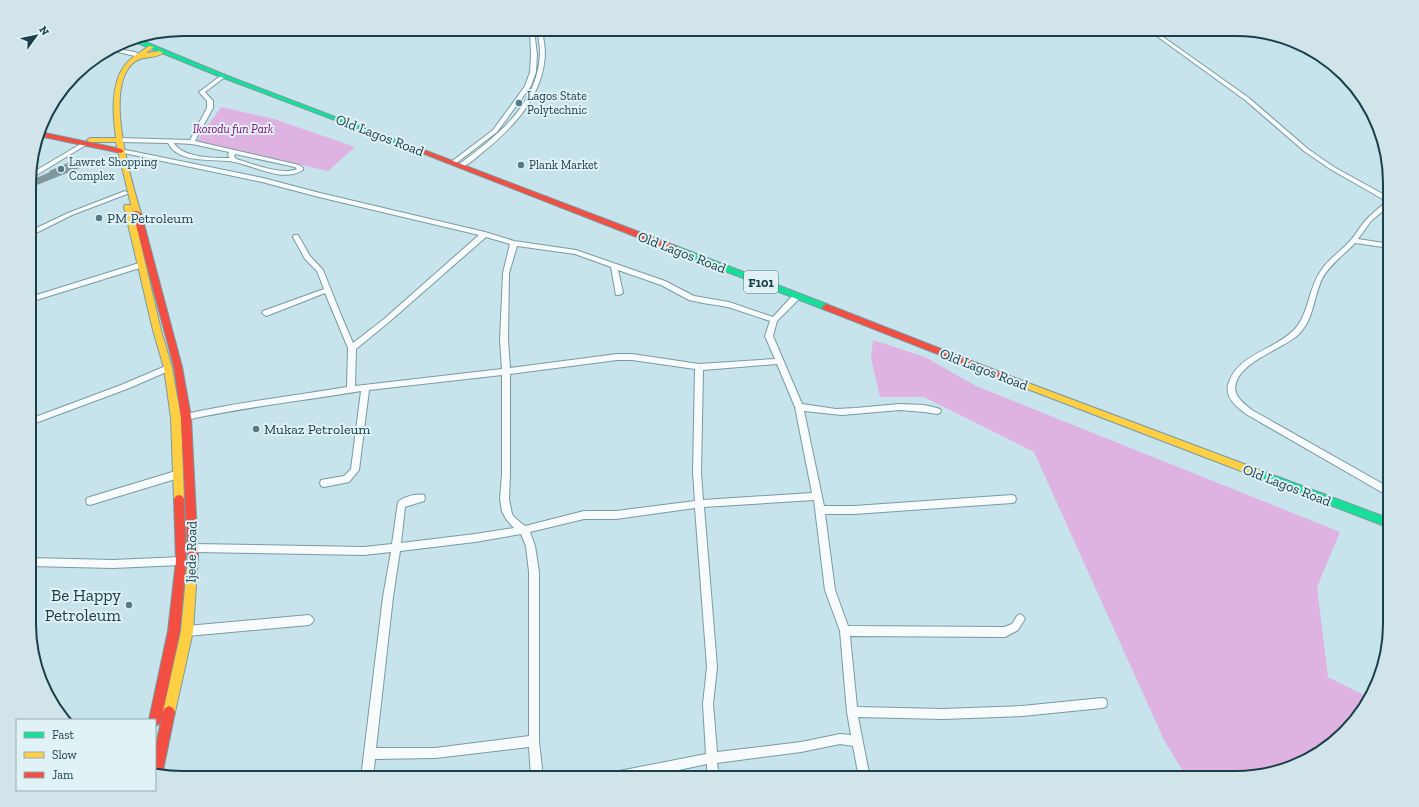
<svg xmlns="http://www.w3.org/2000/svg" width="1419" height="807" font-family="'Zilla Slab',serif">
  <rect width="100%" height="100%" fill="#c7e3eb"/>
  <path fill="#dfb3e1" d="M221,107l53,12 81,28 -27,24 -131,-30z
    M873,340l52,17 51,29 364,146 -23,55 11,90 42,21 -25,35 -32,24 -67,21h-59l-23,-38 -130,-288 -110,-55h-44l-9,-39z"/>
  <path fill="#81999d" d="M75,160l7,7 -45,18 -3,-6 16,-7 -1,-1z"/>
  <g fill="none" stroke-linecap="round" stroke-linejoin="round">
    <g stroke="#799ba3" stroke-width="2">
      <path id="street" d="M530,29h4l3,26 -1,17 -5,14 -34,46 -42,32h-4v-2l42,-32 32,-44 5,-14 1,-17z
        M538,29h4c1,8 3,17 3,25 -2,42 -30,72 -62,98 -6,5 -17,16 -25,15v-2c38,-28 80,-60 82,-112 0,-8 -2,-16 -2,-24z
        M1147,29h5l97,69 59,51 26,18 56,31v7l-19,16 -13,18 32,5v4l-35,-5c-11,12 -26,22 -33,36 -9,19 -8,41 -24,56 -17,15 -55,25 -62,48 -4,12 7,20 16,27l138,78v9l-144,-83c-10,-7 -23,-18 -17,-32 10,-28 45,-32 65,-52 15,-16 14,-40 26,-58 7,-12 20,-20 29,-30 7,-7 11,-16 17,-22 6,-7 14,-12 20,-19l-56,-32 -26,-18 -59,-51z
        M112,48l23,4 3,2 -3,2 -26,-6z
        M223,74l2,1v2l-20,15 8,9v7l-18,33 104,24 4,3v2c-21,13 -47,-4 -69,-8 -19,-4 -55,3 -66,-19l-48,-1 -3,-2 3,-2 70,2 17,-32v-7l-8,-9zM174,143l18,1 37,8 -1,4 2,2c-15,0 -48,0 -56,-15zM235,154l60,13 2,2c-15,7 -46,-6 -61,-10l-2,-3z
        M84,142l2,1v2l-56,34v-5z
        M121,149l142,29 57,15 165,39 29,9 62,9 89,31 29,15 35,6 44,15 21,-23h6l1,2 -1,2 -23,23 -4,15 29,68 34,5 19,-1 45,-4 24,1 13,3 3,1 1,2 -1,2 -3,1 -13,-2 -24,-2 -58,5 -38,-4 20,95h30l158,-11 3,1 1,3 -1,3 -3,1 -158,11h-29l10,76 13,36 156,1 8,-3 5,-8 3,-2 3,2 2,3 -7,11 -13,7 -155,-1 7,71 86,2 79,-3 80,-8 4,1 1,4 -1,4 -4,1 -80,8 -79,3 -85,-2 12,61h-11l-6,-32 -13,-2 -39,8 -84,11 2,15h-12v-14l-66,14h-32l1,-4 4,-2 92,-18 -3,-50 4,-37 -12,-159 -79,11h-32l-54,13 5,14 4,26v169l4,37h-12l-2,-31 -94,11 -60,1 -2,19h-12l22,-181 8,-45 -27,3 -170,-3 -3,-1 -2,-3 2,-3 3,-1 170,3 28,-3 6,-42c5,-5 19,-9 26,-7l1,3 -1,3 -19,6 -4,36 74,-9 39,-6 -8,-9 -4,-8 -2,-12 2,-25v-99l-133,15 -10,80 -10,12 -25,5 -3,-1 -1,-3 1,-3 23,-4 7,-7 10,-78c-59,10 -117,16 -175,29l-3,-1 -1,-2 1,-2 3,-1c53,-12 107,-18 161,-27l1,-39 -23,-55 -56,22 -3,1 -4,-3 1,-2 61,-22 -7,-18 -12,-12 -12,-22 1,-2h4l12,21 13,14 18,45 12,28 31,-24 95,-84 -160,-38 -57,-15 -143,-30v-2zM486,237l24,7 -7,29 -3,67 2,29 -147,17 1,-37 33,-27zM517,246l58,8 36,13 5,28h3l4,-2 -5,-23 43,15 28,15 14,3 25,4 42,14 -5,15 10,23 -76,5 -67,-10h-15l-107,14 -2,-28 1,-67zM617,360h15l63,9 -2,104 2,28 -79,10h-32l-59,15 -10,-8 -3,-4 -3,-15 1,-25v-100zM777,364l18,43 17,86 -109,7 -2,-27 2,-103zM814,500l11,90 15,41 7,81 4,23 -11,-1 -39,8 -84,10 -4,-48 4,-37 -13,-160zM521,534l5,12 3,26v164l-94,12h-59l17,-151 7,-46 75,-9z
        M125,191l3,2 -1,1 -55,21 -42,21v-5l38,-18z
        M139,263h4l1,2 -1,2 -113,35v-5z
        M168,365l4,3 -1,2 -44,19 -97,36v-6l91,-34z
        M179,470l3,1 1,3 -1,3 -92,28 -3,-1 -1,-3 1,-3 3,-1z
        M181,557l3,1 2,3 -2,3 -3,1 -68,3 -83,-2v-8l83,2z
        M309,615l3,2 2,3 -2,3 -3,2 -122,11 -3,-2 -2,-3 2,-3 3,-2z"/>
    </g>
    <g stroke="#799ba3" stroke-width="2">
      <path id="fast" d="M136,38l89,37 202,77 -3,2 -2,-1 -201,-76 -91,-37z
        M670,246h6l153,59 1,2 -4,3 -3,-1 -153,-59z
        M1257,469l133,50v9l-136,-52 -2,-3 2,-3z"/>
    </g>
    <g stroke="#799ba3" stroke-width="2">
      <path id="slow" d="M149,46l5,1 -8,6 14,-2 3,2c-10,7 -20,1 -31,11 -28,27 -1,116 9,149l-4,2 -4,-2 -17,-71h-26l-3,-2 3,-2h26c-3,-22 -6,-54 9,-73 6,-8 16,-13 24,-19z
        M125,205h6l1,2 29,123 11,38 9,50 3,81 -2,3 -3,1 -3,-1 -2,-3 -3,-81 -7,-50 -11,-38 -29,-123z
        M1007,375l253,95 2,3 -2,3 -3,1 -3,-1 -250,-96 -1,-2z
        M193,550l4,2 1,3 -5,76 -18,81 -2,4 -4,2 -4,-2 -2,-4 18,-81 7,-76 1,-3z"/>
    </g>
    <g stroke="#799ba3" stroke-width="2">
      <path id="jam" d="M40,132l81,17 3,2 -3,2 -82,-17z
        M424,150l252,96 1,2 -4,2h-3l-248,-97 -1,-1z
        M134,211h3l4,2 41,154 9,50 7,138 -1,3 -4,2 -4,-2 -1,-3 -7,-138 -7,-50 -41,-154z
        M826,304l184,72 1,2 -1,2h-6l-181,-71 -1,-2z
        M179,495l3,1 2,3 2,62 -6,70 -19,89 -2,4 -4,2v-6h-6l19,-89 8,-70 -2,-62 2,-3z
        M169,706l4,2 2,4 -13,63 -7,-1v-24l8,-38 2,-4z"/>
    </g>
    <use href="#street" fill="#f7fbfc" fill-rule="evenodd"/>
    <use href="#fast" fill="#16e098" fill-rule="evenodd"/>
    <use href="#slow" fill="#ffcf43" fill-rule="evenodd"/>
    <use href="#jam" fill="#f24e42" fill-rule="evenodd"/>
  </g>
  <g fill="#567982" stroke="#e1f2f7" stroke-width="1.5">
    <circle cx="519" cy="103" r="4"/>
    <circle cx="521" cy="165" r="4"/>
    <circle cx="61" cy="169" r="4"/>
    <circle cx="99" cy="218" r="4"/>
    <circle cx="256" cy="429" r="4"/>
    <circle cx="129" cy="605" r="4"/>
  </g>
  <g text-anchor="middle" stroke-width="4" stroke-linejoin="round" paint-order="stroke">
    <g font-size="12" fill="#19404a" stroke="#e1f2f7" text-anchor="start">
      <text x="527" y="100">Lagos State<tspan x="527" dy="14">Polytechnic</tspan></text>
      <text x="69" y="166">Lawret Shopping<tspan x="69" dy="14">Complex</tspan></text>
      <text x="529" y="169">Plank Market</text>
    </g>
    <g font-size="12" font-style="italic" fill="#8a0675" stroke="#e1f2f7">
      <text x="233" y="133">Ikorodu fun Park</text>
    </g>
    <rect fill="#e1f2f7" stroke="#55757e" stroke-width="1" x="744" y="271" width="34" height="22" rx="3"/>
    <g font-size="13" font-weight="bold" fill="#19404a">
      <text x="761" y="287">F101</text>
    </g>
    <g font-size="14" fill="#19404a" stroke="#e1f2f7">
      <text transform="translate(380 135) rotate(21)" y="5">Old Lagos Road</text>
      <text transform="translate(682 252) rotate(21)" y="5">Old Lagos Road</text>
      <text transform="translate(984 369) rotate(21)" y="5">Old Lagos Road</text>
      <text transform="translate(1287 485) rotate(21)" y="5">Old Lagos Road</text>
      <text transform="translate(191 552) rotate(-89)" y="5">Ijede Road</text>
    </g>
    <g font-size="14" fill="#19404a" stroke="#e1f2f7" text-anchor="start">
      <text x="107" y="223">PM Petroleum</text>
      <text x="264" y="434">Mukaz Petroleum</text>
    </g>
    <g font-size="17" fill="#19404a" stroke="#e1f2f7" text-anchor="end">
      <text x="121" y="601">Be Happy<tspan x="121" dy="20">Petroleum</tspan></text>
    </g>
  </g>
  <path d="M0 0H1419V807H0ZM183 36H1236A147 147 0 0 1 1383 183V624A147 147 0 0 1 1236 771H183A147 147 0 0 1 36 624V183A147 147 0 0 1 183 36Z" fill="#d1e4e9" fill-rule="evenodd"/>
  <path fill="none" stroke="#19404a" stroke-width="2" d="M183 36H1236A147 147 0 0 1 1383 183V624A147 147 0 0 1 1236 771H183A147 147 0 0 1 36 624V183A147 147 0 0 1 183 36Z"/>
  <rect x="16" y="719" width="140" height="72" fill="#e1f2f7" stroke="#91abb2"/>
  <rect x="24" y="732" width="20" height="6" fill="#16e098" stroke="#91abb2"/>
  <text x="52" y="739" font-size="12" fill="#19404a">Fast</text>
  <rect x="24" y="752" width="20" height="6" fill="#ffcf43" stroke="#91abb2"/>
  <text x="52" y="759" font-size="12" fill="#19404a">Slow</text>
  <rect x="24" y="772" width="20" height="6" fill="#f24e42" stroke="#91abb2"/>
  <text x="52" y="779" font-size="12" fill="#19404a">Jam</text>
  <g transform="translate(36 36) rotate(57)" stroke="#e1f2f7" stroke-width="3" paint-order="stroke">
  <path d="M0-3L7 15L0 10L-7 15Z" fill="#19404a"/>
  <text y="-6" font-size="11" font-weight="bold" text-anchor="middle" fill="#19404a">N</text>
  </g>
</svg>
